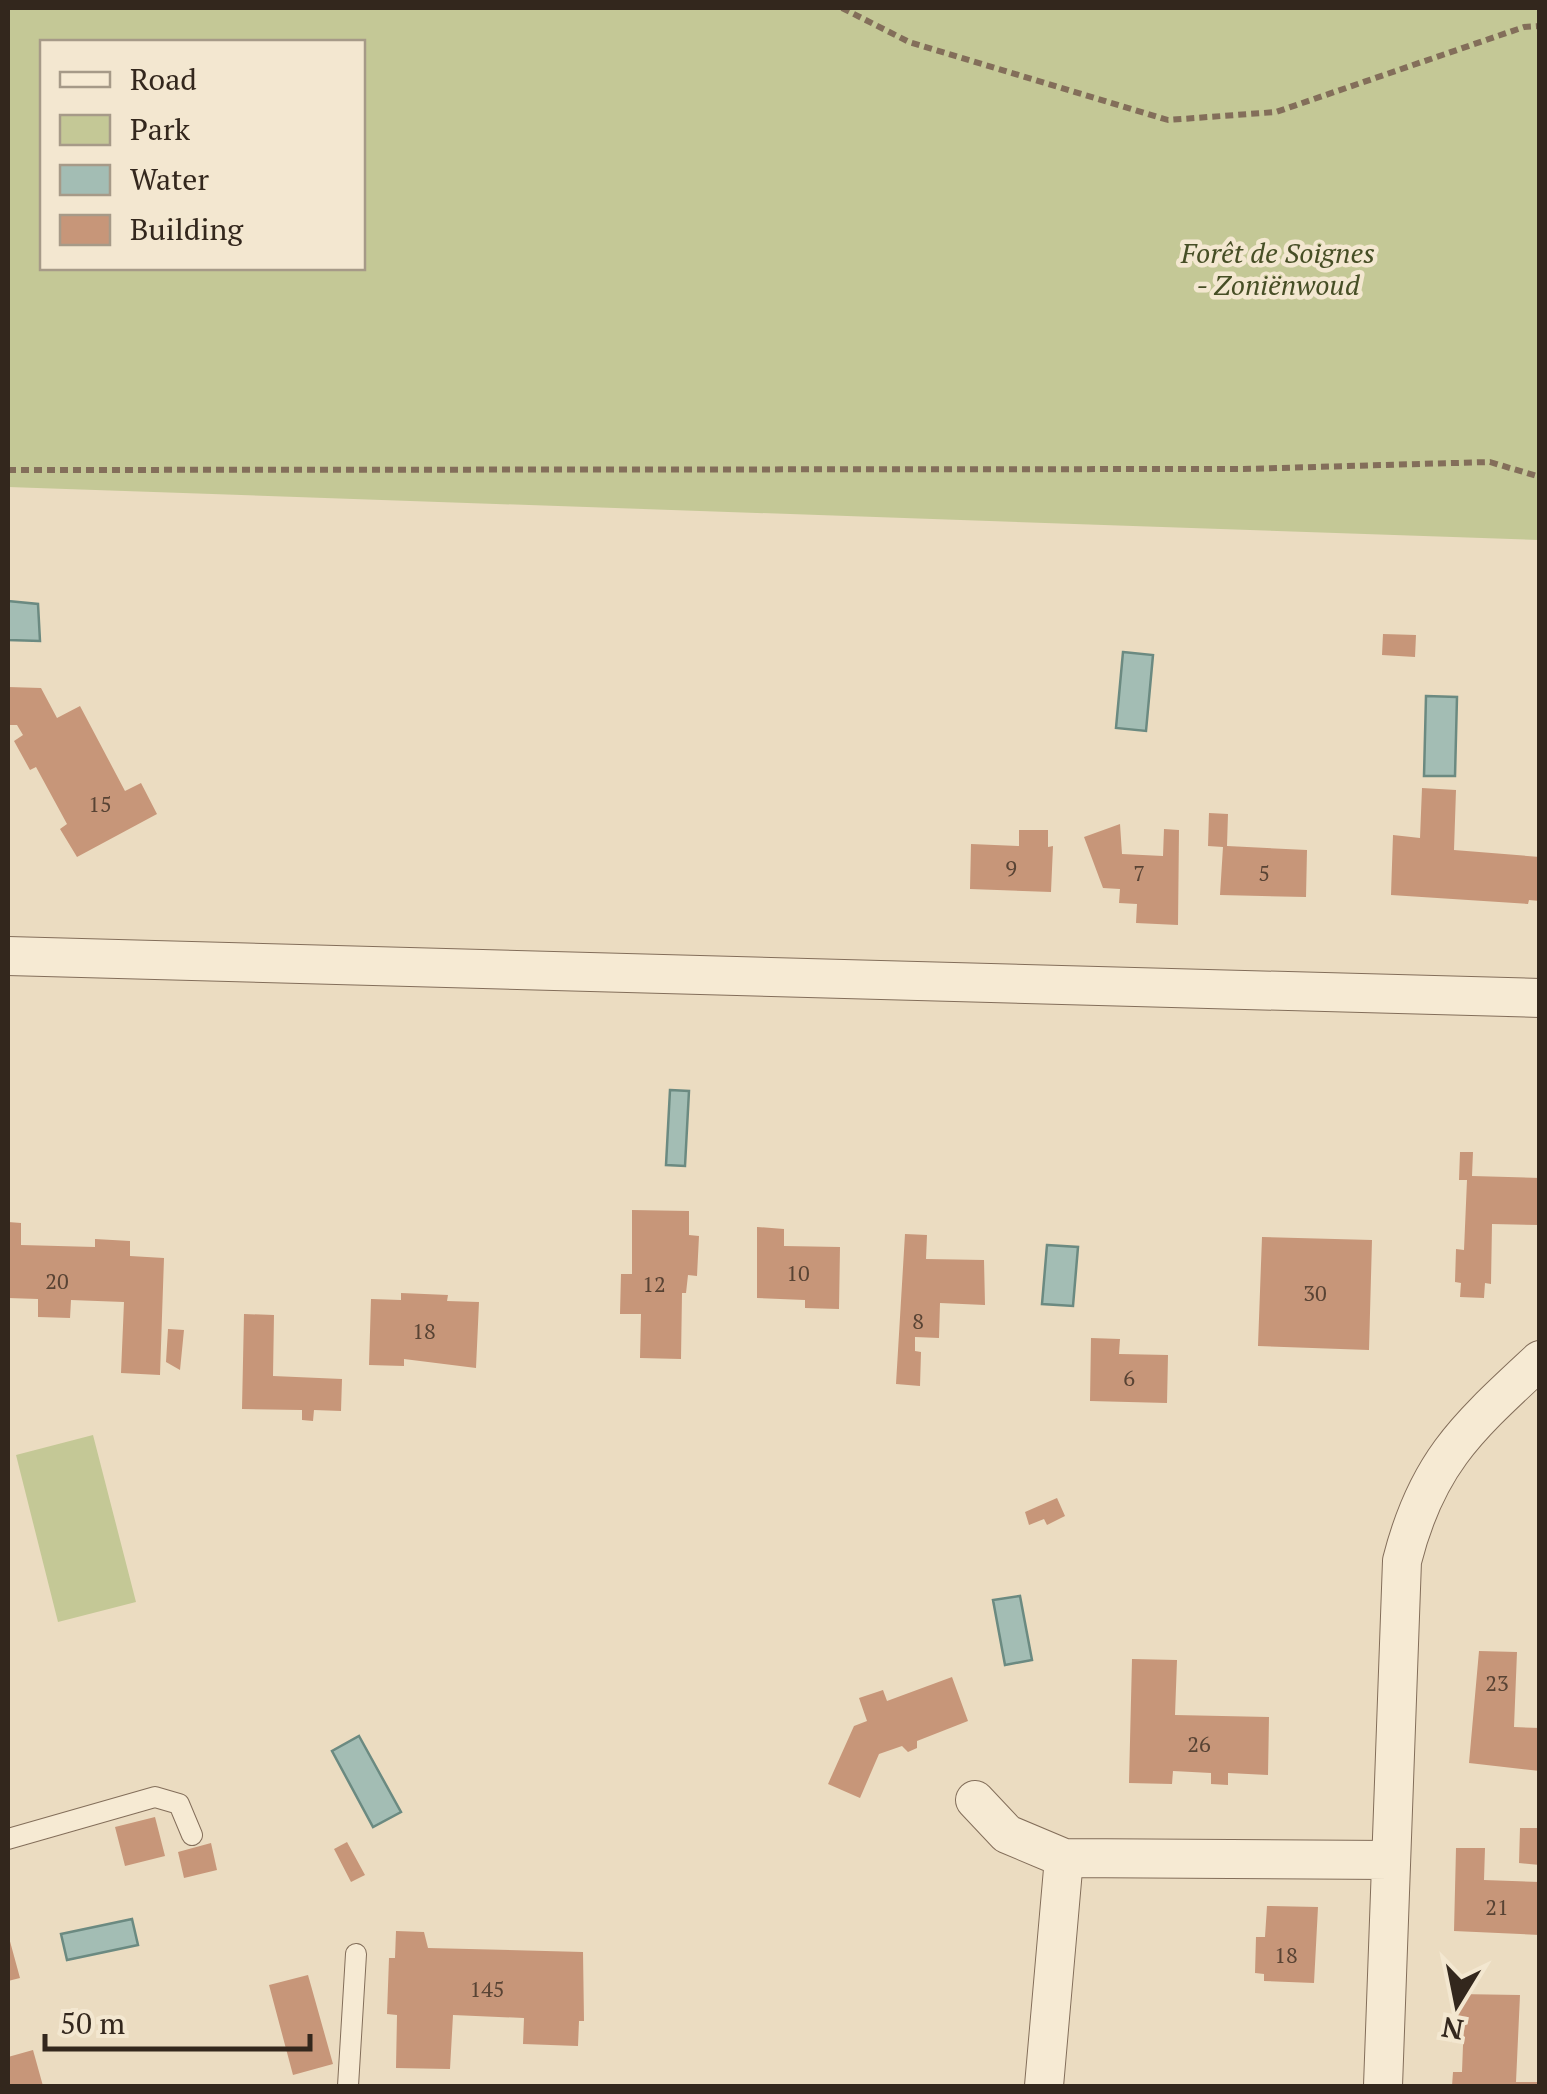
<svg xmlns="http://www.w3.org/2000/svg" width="1547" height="2094" font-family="'PT Serif',serif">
  <rect width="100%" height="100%" fill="#ebdcc1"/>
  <path fill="#c4c896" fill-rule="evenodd" d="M8,8h1531v532l-1531,-53zM42,42h320v226h-320z
    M93,1435l43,167 -78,20 -42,-167z"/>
  <path fill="#a3bdb4" stroke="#6b8a81" stroke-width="2.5" d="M8,601l30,3 2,37 -32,-1z
    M1123,652l30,3 -7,76 -30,-3z
    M1426,696l31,1 -2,79h-31z
    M670,1090l19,1 -4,75 -19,-1z
    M1047,1245l31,2 -5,59 -31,-2z
    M1020,1596l12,64 -27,5 -12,-65z
    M359,1736l42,76 -28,15 -41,-76z
    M132,1919l6,26 -71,15 -6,-26z"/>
  <path fill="#c79679" d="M1383,634l33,1 -1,22 -33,-2z
    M8,687l33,1 16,30 23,-12 45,85 16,-8 16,31 -80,43 -17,-28 7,-5 -31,-57 -6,3 -16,-29 9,-6 -6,-10h-9z
    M1422,788l34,2 -2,60 86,7v44l-11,-1 -1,4 -137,-9 2,-60 27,3z
    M1209,813l19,1 -1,32 80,4 -1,47 -86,-2 3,-48 -15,-1z
    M1120,824l2,30 41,2 1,-27 15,1 -1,95 -42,-2 1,-19 -18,-1 1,-14 -17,-1 -19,-51z
    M1019,830h29v17l5,-1 -2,46 -81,-3 1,-45 48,2z
    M1460,1152h13l-1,24 68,2v47l-48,-1 -1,60 -6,-1 -1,15 -24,-1 1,-14 -6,-1 1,-33 8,1 3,-70h-8z
    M632,1210l57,1v24l10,1 -2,40 -9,-1 -2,18h-4l-1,66 -41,-1 1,-44h-21l1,-40h11z
    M8,1222l13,1v22l74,2v-8l35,2v15l34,2 -4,117 -39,-2 3,-71 -53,-2 -1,18 -32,-1v-18l-30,-1z
    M757,1227l27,2v17l56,1 -1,62 -34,-1v-8l-48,-2z
    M905,1234l22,1 -1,24 58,1 1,45 -45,-2 -1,35 -24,-1v14l6,1 -1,34 -24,-2z
    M1262,1237l110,3 -3,110 -111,-4z
    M401,1293l47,2 -1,6 32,1 -3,66 -72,-9v7l-35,-1 2,-66 30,1z
    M244,1314l30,1 -1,61 69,3 -1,32 -27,-1 -1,11 -11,-1v-10l-60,-1z
    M168,1329l16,1 -4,40 -14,-8z
    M1091,1338l29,1 -1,15 49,1 -1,48 -77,-2z
    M1057,1498l8,18 -18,9 -3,-6 -15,6 -4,-13z
    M1479,1651l38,1 -3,75 26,1v43l-71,-8z
    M1132,1659l45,1 -2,55 94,2 -1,58 -40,-2v12l-17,-1v-11l-38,-2 -1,13 -43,-1z
    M952,1677l16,44 -51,20v7l-9,4 -6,-6 -23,8 -19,44 -32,-14 26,-58 13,-5 -8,-23 24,-8 4,11z
    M155,1817l10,39 -40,10 -10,-39z
    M1520,1828h20v37l-21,-2z
    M347,1842l18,33 -14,7 -17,-33z
    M211,1843l6,27 -33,8 -6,-26z
    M1456,1848h29l-1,32 56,2v53l-86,-4z
    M1267,1906l51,1 -4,76 -50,-2v-7l-9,-1 1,-36h9z
    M396,1931l28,1 4,16 155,4 1,69h-5l-1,25 -55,-2 1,-26 -71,-3 -3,54 -54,-1 1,-53 -10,-1 2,-56h6z
    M8,1934l12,44 -12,3z
    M308,1975l25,89 -40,11 -24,-90z
    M1457,1994l63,1 -4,87h24v4h-88l1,-14h9l2,-53h-8z
    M33,2050l10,36h-35v-29z"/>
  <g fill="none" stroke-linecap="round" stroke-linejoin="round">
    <g stroke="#836e5a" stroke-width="22">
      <path id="service" d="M8,1839l147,-42 24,7 13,31
        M348,2086l8,-132"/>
    </g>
    <g stroke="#836e5a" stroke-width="40">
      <path id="minor" d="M8,956l1532,42
        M975,1800l32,34 57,24
        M1044,2086l20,-228 326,2
        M1383,2086l19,-525c25,-99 66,-134 138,-201"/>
    </g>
    <path stroke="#836e5a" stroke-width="6" stroke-dasharray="8 5" stroke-linecap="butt" d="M842,8l67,34 259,78 108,-8 248,-85 16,-1
      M8,470l1235,-1 247,-7 50,15"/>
    <use href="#service" stroke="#f6ead3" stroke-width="20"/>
    <use href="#minor" stroke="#f6ead3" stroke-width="38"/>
  </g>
  <g text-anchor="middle" stroke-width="9" stroke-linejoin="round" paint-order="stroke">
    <g font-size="22" fill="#584334">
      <text x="100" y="812">15</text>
      <text x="1011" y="876">9</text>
      <text x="1139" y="881">7</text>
      <text x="1264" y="881">5</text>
      <text x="798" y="1281">10</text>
      <text x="57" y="1289">20</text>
      <text x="654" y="1292">12</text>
      <text x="1315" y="1301">30</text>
      <text x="918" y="1329">8</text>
      <text x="424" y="1339">18</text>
      <text x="1129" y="1386">6</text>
      <text x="1497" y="1691">23</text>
      <text x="1199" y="1752">26</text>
      <text x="1497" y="1915">21</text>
      <text x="1286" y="1963">18</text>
      <text x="487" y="1997">145</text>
    </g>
    <g font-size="28" font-style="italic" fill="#464e25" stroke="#f3e7d0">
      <text x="1278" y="263">Forêt de Soignes<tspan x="1278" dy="32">- Zoniënwoud</tspan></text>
    </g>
  </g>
  <rect width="1547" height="2094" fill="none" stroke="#33271d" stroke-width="20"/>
  <rect x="40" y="40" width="325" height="230" fill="#f3e7d0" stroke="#a69a88" stroke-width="2.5"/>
  <rect x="60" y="72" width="50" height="15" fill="#f6ead3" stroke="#a69a88" stroke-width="2.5"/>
  <text x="130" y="90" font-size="30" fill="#33271d">Road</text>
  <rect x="60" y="115" width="50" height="30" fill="#c4c896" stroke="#a69a88" stroke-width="2.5"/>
  <text x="130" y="140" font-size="30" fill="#33271d">Park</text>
  <rect x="60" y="165" width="50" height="30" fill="#a3bdb4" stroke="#a69a88" stroke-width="2.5"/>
  <text x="130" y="190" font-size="30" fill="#33271d">Water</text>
  <rect x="60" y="215" width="50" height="30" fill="#c79679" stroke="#a69a88" stroke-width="2.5"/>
  <text x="130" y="240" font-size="30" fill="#33271d">Building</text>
  <g transform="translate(1457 2004) rotate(190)" stroke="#f3e7d0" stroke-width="8" paint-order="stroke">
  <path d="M0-8L18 38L0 25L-18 38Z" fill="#33271d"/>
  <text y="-15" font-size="28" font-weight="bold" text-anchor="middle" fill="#33271d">N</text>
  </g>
  <path d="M45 2034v15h265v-15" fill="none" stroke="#33271d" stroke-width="5"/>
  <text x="60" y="2034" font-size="30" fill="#33271d" stroke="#f3e7d0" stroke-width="8" paint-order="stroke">50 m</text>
</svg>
